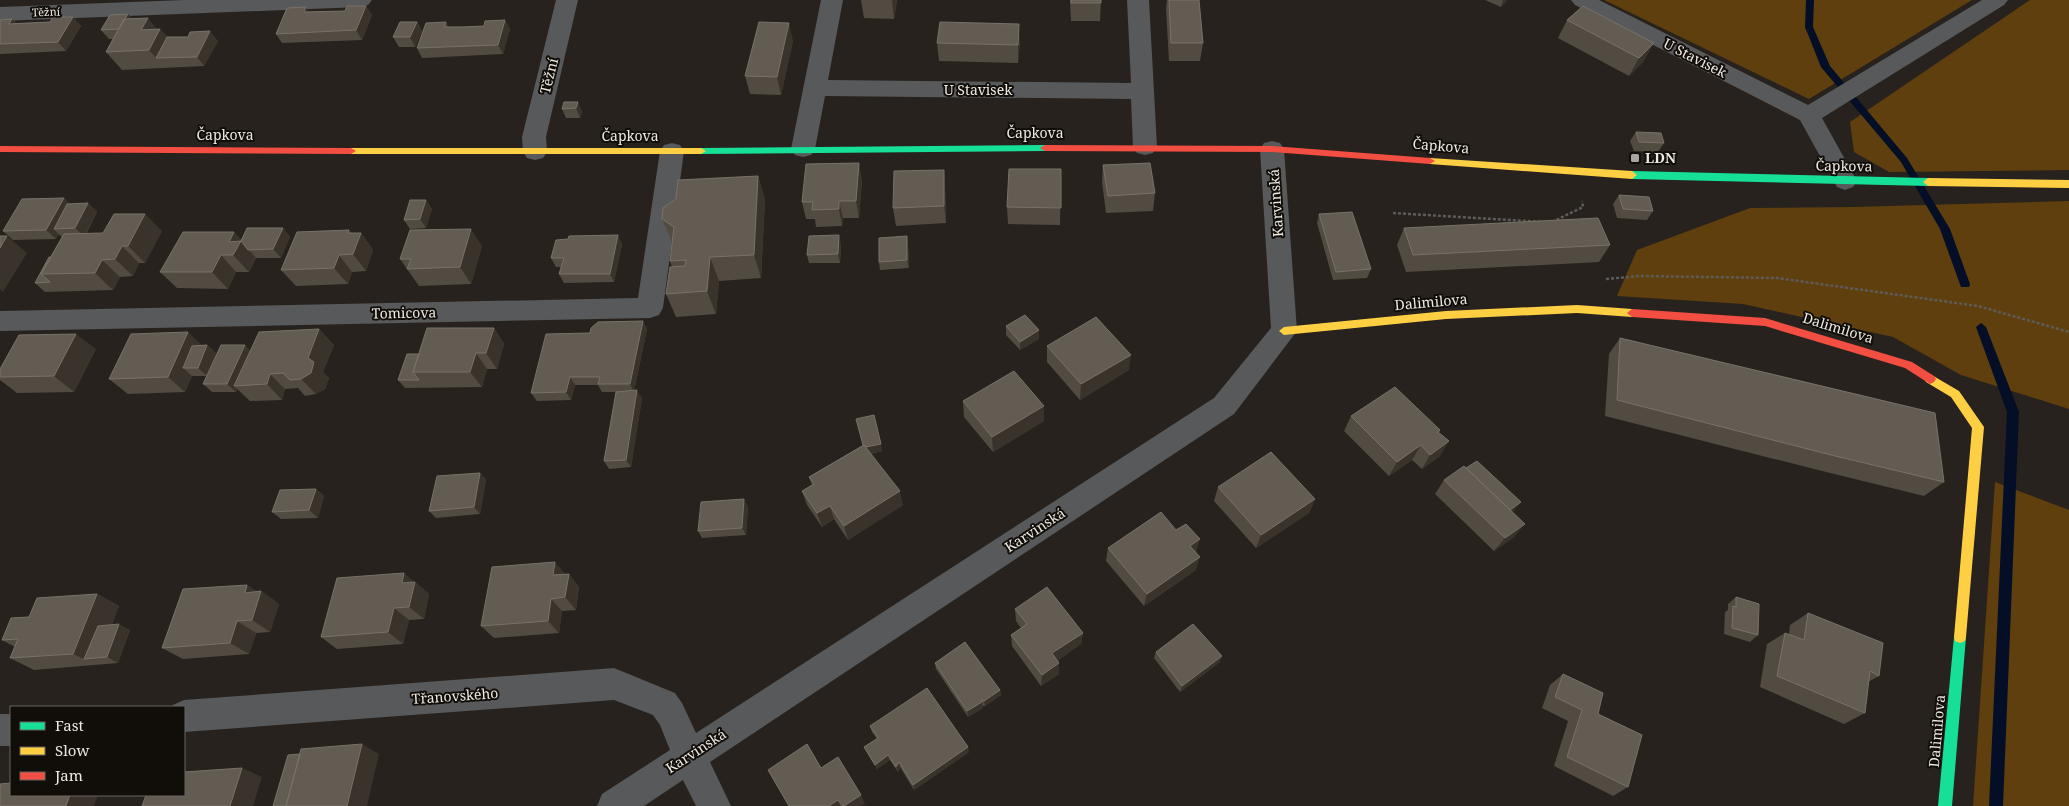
<svg xmlns="http://www.w3.org/2000/svg" width="2069" height="806" font-family="'Noto Serif',serif">
  <rect width="100%" height="100%" fill="#27221d"/>
  <path fill="#5e3f0d" d="M1604,0h368l-163,99z
    M2030,0h39v170l-180,2 -35,-20 -4,-30z
    M2069,201v208l-108,-34 -68,-38 -150,-33 -126,-8 20,-46 113,-42 103,-1z
    M1995,482l74,28v296h-96z"/>
  <g fill="none" stroke-linecap="round" stroke-linejoin="round">
    <path fill="#040e26" fill-rule="evenodd" d="M1806,0h8l-1,27 17,39 77,92 43,71 20,55 -1,3h-8l-21,-58 -39,-67 -80,-95 -16,-40z
      M1981,323l5,4 33,85 -16,394h-14l18,-394 -31,-85z"/>
    <path stroke="#5d5c5b" stroke-width="2.5" stroke-dasharray="3 2" stroke-linecap="butt" d="M1393,213l150,9
      M1552,222l31,-15 -1,-6
      M1606,279l34,-3 137,2 201,28 91,26"/>
    <path fill="#58595a" fill-rule="evenodd" d="M184,0h188l-4,5 -7,2 -361,14v-14z
      M556,0h22l-32,137 1,15 -4,6 -8,2 -8,-2 -4,-6 -1,-15z
      M821,0h22l-15,80 303,3 -4,-83h22l8,147 -4,6 -8,2 -8,-2 -4,-6 -2,-48 -306,-3 -10,53 -4,6 -8,2 -8,-2 -4,-6z
      M1571,0h28l209,105 174,-105h26l-4,5 -182,113 35,63 -4,6 -8,3 -8,-3 -37,-67 -225,-115z
      M1272,141l8,2 4,6 13,182 -63,83 -524,348 21,44h-35l-13,-26 -39,26h-47l5,-12 68,-44 -10,-25 -7,-10 -39,-15 -430,32v-25h-13l2,-2 11,-5 430,-32 61,25 7,10 14,30 518,-335 57,-70 -11,-179 4,-6z
      M672,143l8,2 4,6 -21,157 -4,7 -9,3 -650,13v-20l638,-13 22,-147 4,-6z
      M0,714h11v32h-11z"/>
    <path fill="#16e098" fill-rule="evenodd" d="M1045,145l5,3 -5,3 -344,3 -5,-3 5,-3z
      M1632,171l296,7 5,4 -5,4 -296,-7 -5,-4z
      M1960,631l5,2 1,4 -14,169h-14l16,-169 1,-4z"/>
    <path fill="#ffcf43" fill-rule="evenodd" d="M351,148h350l5,3 -5,3h-350l-5,-3z
      M1430,158l202,13 5,4 -5,4 -202,-15 -5,-3z
      M1928,178l141,2v8l-141,-2 -5,-4z
      M1577,305l55,4 5,4 -5,4 -55,-4 -131,6 -162,16 -5,-4 5,-4 162,-16z
      M1930,374l29,17 25,36 -18,210 -1,4 -5,2 -5,-2 -1,-4 18,-209 -21,-31 -25,-15 -2,-3 2,-3z"/>
    <path fill="#f24e42" fill-rule="evenodd" d="M1045,145l227,1 158,12 5,3 -5,3 -158,-12 -227,-1 -5,-3z
      M0,146l351,2 5,3 -5,3 -351,-2z
      M1632,309l133,9 147,44 22,14 2,3 -2,3 -4,2 -25,-16 -140,-42 -133,-9 -5,-4z"/>
  </g>
  <path fill="#524b41" d="M861,0h36l-3,19 -30,-1z
    M1070,0h31l-1,21h-29z
    M1167,0h42h-10l4,43 -3,18h-31l-3,-52z
    M1485,0h22l-6,7z
    M366,6l6,9 -10,25 -80,3 -6,-9 33,-22 36,-1z
    M1583,6l61,55 -15,15 -71,-38 9,-18z
    M128,14l4,5 24,10h4l7,8 51,4 -14,25 -82,4 -16,-18 7,-13h-4l-8,-9z
    M73,17l8,9 -15,25 -66,3v-34l12,-1 4,4 34,-1z
    M505,20l5,9 -7,25 -81,4 -5,-10 29,-26 2,5 36,-1z
    M417,22l5,9 -7,16h-16l-6,-10z
    M793,41l-12,54 -31,-1 -5,-18z
    M1020,42l-2,21 -79,-2 -2,-18z
    M564,102l18,9 -2,7h-14l-4,-9z
    M1636,132l28,11 -6,9 -24,-1 -4,-10z
    M1103,165l52,28 -2,18 -47,2 -4,-31z
    M1061,169l-1,56 -52,-1 -1,-17z
    M758,176l7,24 -4,78 -42,3 -3,33 -40,3 -10,-23 6,-27 -2,-6 2,-19 -10,-23z
    M862,180l-3,38h-16l-1,8 -26,1 -1,-8h-9l-4,-17z
    M945,187l1,36 -50,3 -3,-18z
    M1619,195l34,16 -6,9 -30,-2 -4,-14z
    M64,198l6,6 18,-1 9,9 -11,22 76,-3 -17,32h-6l-6,13 -13,1 -7,13 -68,2 -10,-9 27,-46 -4,-3 -2,5 -43,1 -10,-9z
    M426,200l6,9 -6,19 -16,1 -6,-9z
    M1319,214l52,55 -4,9 -34,2 -16,-57z
    M283,228l7,9 -9,21h-25l-7,14h-13l-8,17 -51,-1 -17,-16 74,-40 7,8z
    M1404,228l206,17 -11,17 -193,10 -9,-27z
    M349,230l3,3h9l12,17 -7,21 -14,1 -4,12 -52,2 -15,-16z
    M622,244l-8,38 -50,1 -5,-9 2,-7h-5l-5,-9z
    M841,244l-1,19h-31l-2,-8z
    M908,245l1,23 -29,2 -1,-8z
    M482,246l-11,38 -52,2 -19,-27z
    M643,321l4,8 -13,62 8,7 -11,69 -22,2 -5,-8 12,-69h-14l-4,-7h-23l-4,15 -34,1 -6,-8 59,-60z
    M1006,326l33,4v9l-19,11 -14,-15z
    M494,328l10,16 -7,25h-10l-5,18 -77,1 -7,-8 21,-26z
    M319,329l15,16 -11,27 6,6 -4,11 -9,5 -11,2 -7,-8 -13,1 -3,11 -32,1 -13,-12 -1,3h-24l-9,-8 48,-33z
    M1620,338l324,144 -20,14 -110,-27 -209,-53 4,-62z
    M207,345l9,8 -9,23h-15l-7,16 -57,2 -19,-15 93,-33z
    M1047,346l82,24 -49,30 -33,-38z
    M96,349l-22,43 -57,1 -17,-13v-11z
    M963,401l81,20 -51,31 -29,-35z
    M1351,416l89,14 -1,2 1,24 -18,13 -10,-9 -23,16 -45,-45z
    M863,445l19,6 -11,3 32,51 -55,35 -14,-21 -12,8 -15,-22 -5,-14 10,-6 -3,-8z
    M480,473l6,7 -6,34 -44,4 -7,-7z
    M1444,480l71,29 -3,3 2,25 -20,14 -59,-57z
    M1218,487l97,12 -6,14 -53,35 -42,-47z
    M316,489l8,7 -6,22 -37,1 -9,-7z
    M748,507l-2,28 -44,3 -4,-7z
    M1108,548l88,5v17l-52,36 -38,-45z
    M566,574h3l10,13 -3,23 -14,1 -3,22 -65,5 -13,-12z
    M414,582h1l14,12 -5,25 -15,1 -6,24 -66,5 -16,-12z
    M247,585l10,7 4,-1 18,13 -9,28 -14,1 -7,21 -66,5 -21,-11z
    M97,594l22,12 -7,18 18,6 -12,33 -84,7 -24,-12 5,-11 -13,-7 27,-23z
    M1736,597l22,38 -8,7 -26,-8 1,-22 3,-2v-6z
    M1015,609l68,24 -2,11 -23,16 1,3v11l-18,12 -29,-40 -1,-11 10,-7 -5,-7z
    M1808,613l71,63 -11,6 -3,31 -21,11 -84,-37 7,-43 18,-11 4,1 1,-9z
    M1156,652l64,10 -40,30 -26,-34z
    M935,663l65,27 1,5 -16,11h-2v2l-15,9 -32,-48z
    M1563,674l65,113 -15,9 -59,-30 14,-45 -26,-13 8,-23z
    M870,726l99,26 -55,38 -14,-23 -2,5 -8,-12 -13,9 -13,-22 13,-8 -5,-7z"/>
  <path fill="#3a332b" d="M892,0h5l-3,19z
    M1503,0h4l-6,7z
    M366,6l6,9 -10,25 -6,-10z
    M306,7l7,10 -9,-5z
    M128,14l8,9 -16,6z
    M73,17l8,9 -15,25 -8,-9z
    M148,18l11,14 1,-3 15,18 -19,11 -7,-8 -8,-20z
    M12,19l9,9 -12,-4z
    M505,20l5,9 -7,25 -5,-9z
    M417,22l5,9 -7,16 -5,-10z
    M789,23l4,18 -12,54 -4,-18z
    M1019,24l1,18 -2,21v-18z
    M210,31l8,10 -14,25 -7,-9z
    M1654,43l-10,18 -15,15 10,-18z
    M578,102l4,9 -2,7 -4,-10z
    M859,163l3,17 -3,38 -3,-17z
    M944,170l1,17 1,36 -2,-17z
    M758,176l7,24 -4,78 -7,-23z
    M64,198l9,9 -19,22 4,5 -2,5 -10,-9z
    M426,200l6,9 -6,19 -6,-9z
    M839,201l4,17 -1,8 -3,-17z
    M88,203l9,9 -13,24 -9,-8z
    M145,214l17,17 -17,32 -17,-17z
    M283,228l7,9 -9,21 -8,-9z
    M471,229l11,17 -11,38 -11,-17z
    M349,230l9,11 3,-8 12,17 -7,21 -13,-17 -5,-21z
    M234,232l22,26 -7,14 -16,-17 -4,-13z
    M618,235l4,9 -8,38 -4,-8z
    M839,235l2,9 -1,19 -2,-9z
    M7,236l20,17 -24,39 -3,-3v-41z
    M907,236l1,9 1,23 -2,-8z
    M122,246l17,17 -6,13 -18,-17z
    M221,255l15,17 -8,17 -16,-17z
    M339,255l13,17 -4,12 -14,-16z
    M710,257l9,24 -3,33 -9,-23z
    M102,260l18,17 -7,13 -18,-17z
    M643,321l4,8 -13,63 -4,-8z
    M494,328l10,16 -7,25 -11,-16z
    M319,329l15,16 -11,27 6,6 -4,11 -9,5 -15,-15 7,-21z
    M1039,330v9l-19,11v-8z
    M188,332l17,16 -22,20 9,8 -7,16 -17,-15z
    M76,334l20,15 -22,43 -20,-16z
    M207,345l9,8 -9,23 -9,-8z
    M245,345l8,8 -19,33 3,3 -1,3 -9,-8z
    M476,353l11,16 -5,18 -12,-15z
    M1131,355l-2,15 -49,30 1,-16z
    M270,374l15,15 -3,11 -15,-16z
    M570,377l5,8 -4,15 -5,-8z
    M637,390l5,8 -11,69 -5,-7z
    M1044,406v15l-51,31 -1,-15z
    M1449,441l-9,15 -18,13 8,-14z
    M881,444l1,7 -16,4 -2,-7z
    M1421,445l-9,15 -23,16 8,-14z
    M480,473l6,7 -6,34 -6,-7z
    M316,489l8,7 -6,22 -9,-8z
    M900,491l3,14 -55,35 -4,-14z
    M744,499l4,8 -2,28 -4,-7z
    M1315,499l-6,14 -53,35 5,-13z
    M1521,502l-6,7 -17,13 5,-7z
    M830,506l4,13 -12,8 -5,-14z
    M1525,524l-11,13 -20,14 11,-13z
    M1200,539l-4,14 -9,7 3,-14z
    M1200,557l-4,13 -52,36 3,-12z
    M555,562l11,13h-13z
    M404,573l25,21 -5,25 -15,-12 -7,-24z
    M569,574l10,13 -3,23 -11,-13z
    M247,585l13,9 1,-3 18,13 -9,28 -18,-12 -7,-27z
    M97,594l22,12 -20,52 -15,1 -11,-5z
    M551,599l11,12 -3,22 -11,-12z
    M394,608l15,12 -6,24 -15,-12z
    M237,621l19,12 -7,21 -19,-11z
    M119,624l11,6 -12,33 -11,-6z
    M1083,633l-2,11 -29,21v-12z
    M1222,656l-2,6 -40,30 2,-6z
    M1059,663v11l-18,12 1,-11z
    M1000,690l1,5 -16,11 -1,-5z
    M982,700l1,8 -15,9 -1,-6z
    M362,744l17,10 -12,52h-20z
    M968,747l1,5 -55,38 -1,-5z
    M888,755l2,5 -13,9 -2,-4z
    M899,762l1,5 -2,5 -2,-5z
    M242,768l20,9 -9,29h-23z
    M70,795h28l-4,11h-28z
    M861,795l4,9 -4,2h-17z
    M838,800l4,6h-13z"/>
  <path fill="#635c52" stroke="#787269" d="M1071,0h30v3h-30z
    M1169,0h30l4,43h-32z
    M347,6h19l-10,24 -80,4 11,-26 19,-1 -2,5 41,-1z
    M1583,6l71,37 -15,15 -72,-38z
    M128,14l-9,15 -18,1 9,-15z
    M53,17h20l-15,25 -58,2v-24l12,-1 -3,5 21,-1 20,-1z
    M148,18l-7,12 19,-1 -11,21 -43,2 18,-33z
    M505,20l-7,25 -81,3 9,-25 20,-1 -2,5h20l20,-1 1,-5z
    M400,22h17l-7,15h-17z
    M759,22l30,1 -12,54 -32,-1z
    M940,22l79,2 -1,21 -81,-2z
    M210,31l-13,26 -41,1 11,-21h21l2,-5z
    M564,102h14l-2,6 -14,1z
    M1636,132l25,1 3,10 -25,-1z
    M859,163l-3,38h-17v8l-27,1 1,-8h-11l4,-38z
    M1150,163l5,30 -47,3 -5,-31z
    M1009,169h52v39l-54,-1z
    M944,170v36l-51,2 1,-37z
    M758,176l-4,79 -44,2 -3,34 -41,3 4,-27 15,-1 1,-6 -16,1 4,-34 -12,-8 1,-11 13,-9 2,-19z
    M1619,195l30,2 4,14 -30,-2z
    M64,198l-18,32 -43,1 19,-32z
    M410,200h16l-6,19 -16,1z
    M88,203l-13,25 -21,1 13,-25z
    M1352,212l19,57 -35,3 -17,-58z
    M114,214h31l-17,32h-6l-7,13 -13,1 -7,13 -54,1 23,-40 39,-1z
    M1598,218l12,27 -197,10 -9,-27z
    M247,228h36l-10,21 -25,1 -7,-9z
    M471,229l-11,38 -53,2 4,-10h-11l10,-29z
    M349,230l-1,3h13l-8,21 -14,1 -5,13 -53,2 16,-38z
    M183,232h51l-5,10 12,-1 -8,14h-12l-9,17h-52z
    M618,235l-8,39h-51l5,-16h-13l5,-18 12,-1 1,-3z
    M839,235l-1,19 -31,1 2,-19z
    M0,236h7l-7,12z
    M907,236v24l-28,2v-24z
    M49,257h2l-10,17 9,8 -15,1z
    M1025,315l14,15 -19,12 -14,-16z
    M1096,317l35,38 -50,29 -34,-38z
    M643,321l-13,63h-32l2,-7h-30l-4,15 -35,1 15,-59 44,-1 1,-5 7,-6z
    M427,328h67l-8,25h-10l-6,19h-57z
    M319,329l-11,29 6,4 -3,11 -10,6 -11,1 -7,-7 -13,1 -3,10 -33,2 25,-54z
    M188,332l-20,45 -59,2 22,-45z
    M76,334l-22,42 -54,1v-8l19,-34z
    M1620,338l315,75 9,69 -113,-27 -214,-55z
    M207,345l-9,23h-15l9,-22z
    M221,345h24l-18,39h-24z
    M407,354h12l-6,18 6,8h-21z
    M1014,371l30,35 -52,31 -29,-36z
    M1395,387l45,43 -2,2 11,9 -19,14 -9,-10 -24,17 -46,-46z
    M637,390l-11,70 -22,1 12,-69z
    M874,415l7,29 -15,3 -2,-2h-1l-7,-26z
    M864,445l36,46 -56,35 -14,-20 -13,7 -15,-22 12,-7 -5,-7z
    M1271,452l44,47 -54,36 -43,-48z
    M1477,461l44,41 -11,8 -44,-42z
    M1464,466l61,58 -20,14 -61,-58z
    M480,473l-6,34 -45,4 8,-35z
    M316,489l-7,21 -37,2 8,-22z
    M744,499l-2,29 -44,3 3,-29z
    M1161,512l15,18 10,-6 14,15 -10,7 10,11 -53,37 -39,-46z
    M555,562l-2,13 16,-1 -4,23 -14,2 -3,22 -67,5 11,-59z
    M404,573l-2,10 13,-1 -6,25 -15,1 -6,24 -67,5 16,-59z
    M247,585l-2,8 16,-2 -9,29 -15,1 -7,22 -68,5 21,-59z
    M1047,587l36,46 -31,20 7,10 -17,12 -31,-40 16,-11 -12,-15z
    M97,594l-24,60 -63,4 8,-19 -16,1 9,-22 18,-1 8,-19z
    M1736,597l23,7 -1,31 -26,-7 1,-22 3,1z
    M1808,613l75,30 -4,33 -9,-5 -5,42 -88,-37 8,-43 19,7z
    M119,624l-12,33 -23,2 14,-33z
    M1193,624l29,32 -40,30 -26,-34z
    M965,642l35,48 -16,11 -2,-1v2l-15,9 -32,-48z
    M1563,674l40,19 -5,21 44,21 -14,52 -61,-30 15,-47 -27,-13z
    M927,688l41,59 -55,38 -14,-23 -3,5 -8,-12 -13,10 -11,-18 14,-9 -8,-12z
    M362,744l-15,62h-61l15,-57z
    M807,744l14,24 17,-11 23,38 -17,11h-2l-4,-6 -9,6h-40l-21,-36z
    M300,754l-14,52h-13l15,-51z
    M242,768l-12,38h-88l4,-11h38v-23z
    M11,783v12h59l-4,11h-66v-22z"/>
  <rect fill="#a8a39d" stroke="#110d09" stroke-width="2" x="1630" y="153" width="10" height="10" rx="2.5"/>
  <g text-anchor="middle" stroke-width="4" stroke-linejoin="round" paint-order="stroke">
    <g font-size="11" fill="#eee9e2" stroke="#110d09">
      <text transform="translate(46 12) rotate(-2)" y="4">Těžní</text>
    </g>
    <g font-size="14" fill="#eee9e2" stroke="#110d09">
      <text transform="translate(1695 58) rotate(27)" y="5">U Stavisek</text>
      <text transform="translate(549 76) rotate(-76)" y="5">Těžní</text>
      <text x="978" y="95">U Stavisek</text>
      <text x="1035" y="138">Čapkova</text>
      <text x="225" y="140">Čapkova</text>
      <text x="630" y="141">Čapkova</text>
      <text transform="translate(1441 146) rotate(5)" y="5">Čapkova</text>
      <text transform="translate(1844 166) rotate(1)" y="5">Čapkova</text>
      <text transform="translate(1276 203) rotate(-94)" y="5">Karvinská</text>
      <text transform="translate(1431 302) rotate(-5)" y="5">Dalimilova</text>
      <text transform="translate(404 313) rotate(-1)" y="5">Tomicova</text>
      <text transform="translate(1838 328) rotate(17)" y="5">Dalimilova</text>
      <text transform="translate(1035 530) rotate(-33)" y="5">Karvinská</text>
      <text transform="translate(455 696) rotate(-4)" y="5">Třanovského</text>
      <text transform="translate(1937 731) rotate(-85)" y="5">Dalimilova</text>
      <text transform="translate(696 751) rotate(-33)" y="5">Karvinská</text>
    </g>
    <g font-size="14" font-weight="bold" fill="#eee9e2" stroke="#110d09" text-anchor="start">
      <text x="1645" y="163">LDN</text>
    </g>
  </g>
  <rect x="10" y="706" width="175" height="90" fill="#110d09" stroke="#696560"/>
  <rect x="20" y="722" width="25" height="8" fill="#16e098" stroke="#696560"/>
  <text x="55" y="731" font-size="15" fill="#eee9e2">Fast</text>
  <rect x="20" y="747" width="25" height="8" fill="#ffcf43" stroke="#696560"/>
  <text x="55" y="756" font-size="15" fill="#eee9e2">Slow</text>
  <rect x="20" y="772" width="25" height="8" fill="#f24e42" stroke="#696560"/>
  <text x="55" y="781" font-size="15" fill="#eee9e2">Jam</text>
</svg>
